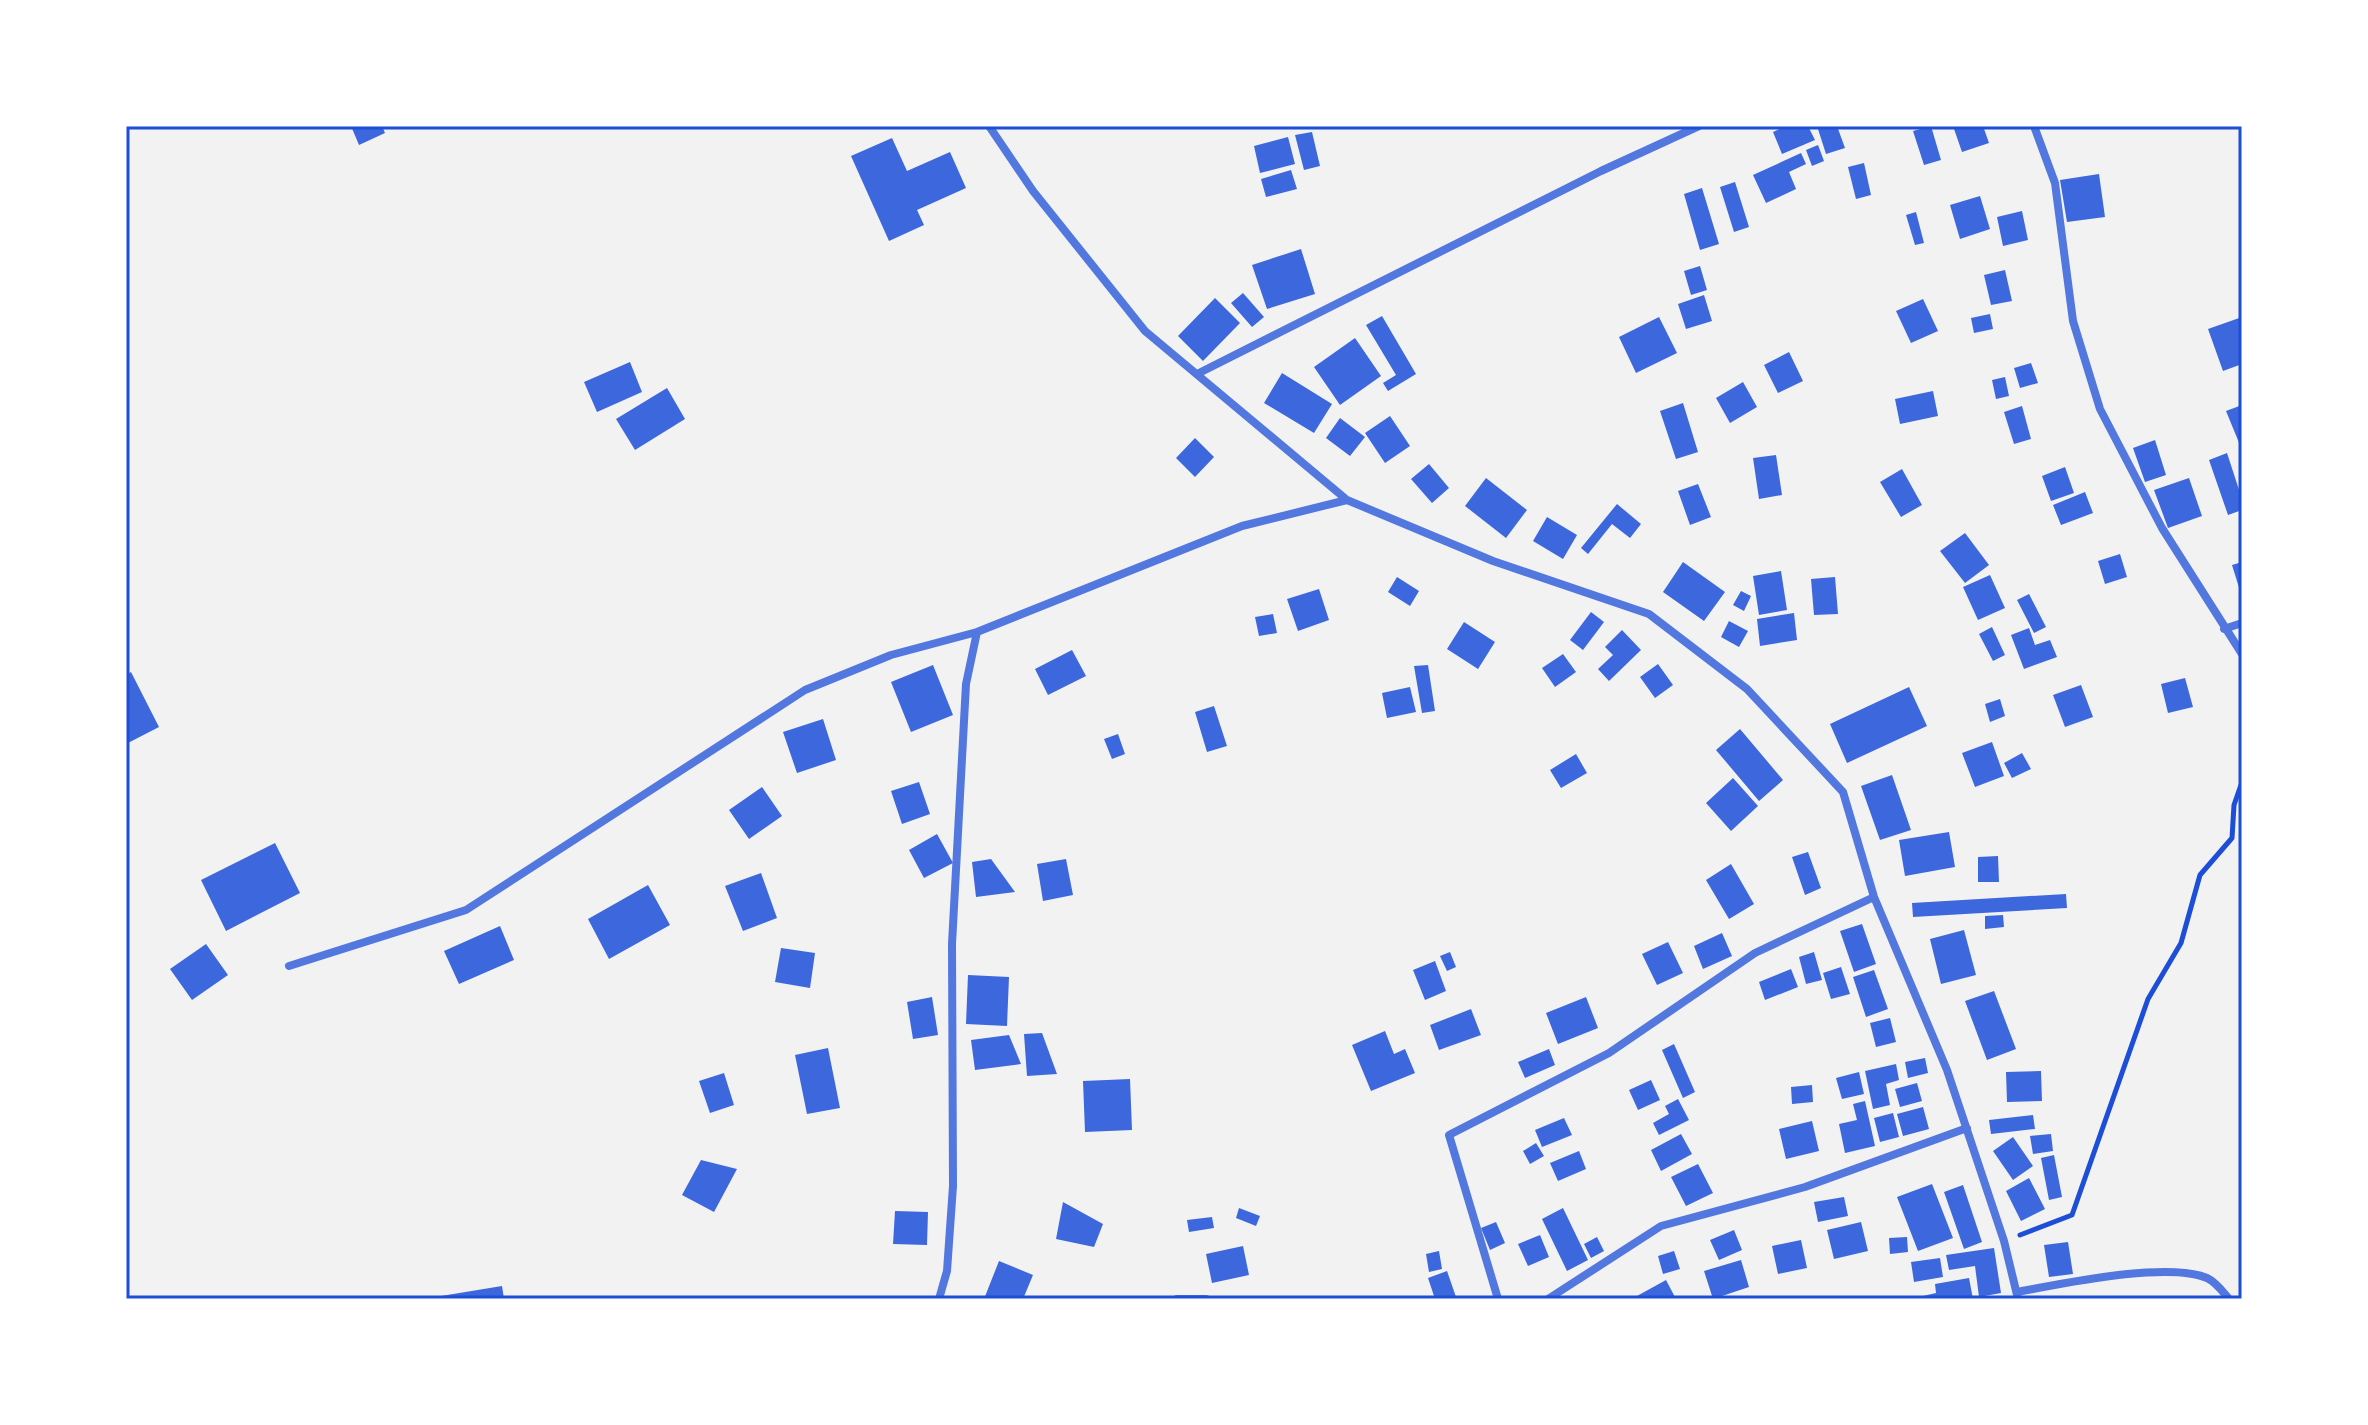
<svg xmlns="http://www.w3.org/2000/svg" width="2368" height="1425" font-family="'Nunito Sans',sans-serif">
  <rect width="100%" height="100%" fill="#f2f2f2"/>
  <path fill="#3d67dc" d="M351,126h31l3,7 -26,12z
    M1786,126h22l7,14 -33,14 -9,-22z
    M1817,126h20l8,22 -19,6z
    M1931,126l10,34 -17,5 -11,-34z
    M1953,126h30l6,17 -27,9z
    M1312,132l8,34 -16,4 -9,-35z
    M1288,137l7,27 -35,9 -6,-27z
    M892,138l15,33 43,-19 16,36 -49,22 7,15 -35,16 -38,-85z
    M1818,145l6,16 -12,5 -6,-16z
    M1801,153l5,11 -17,8 7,17 -30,14 -13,-28z
    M1864,163l7,32 -15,4 -8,-32z
    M1291,170l6,19 -31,8 -5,-18z
    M2099,174l6,43 -38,5 -7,-42z
    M1735,182l14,45 -15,5 -14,-45z
    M1702,188l17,56 -19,6 -16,-56z
    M1980,196l10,33 -30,10 -10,-34z
    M2022,211l6,29 -25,6 -6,-29z
    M1916,212l8,31 -9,2 -9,-30z
    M1301,249l14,45 -48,15 -15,-44z
    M1700,266l7,24 -16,5 -7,-24z
    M2005,270l7,31 -21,4 -7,-30z
    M1243,293l21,24 -12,10 -21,-24z
    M1704,295l8,26 -26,8 -8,-25z
    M1215,298l25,25 -37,38 -25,-25z
    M1923,299l15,32 -27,12 -15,-32z
    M1990,314l3,15 -19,4 -3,-15z
    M1382,316l34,58 -28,17 -5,-8 13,-8 -30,-50z
    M1659,317l18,36 -41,20 -17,-36z
    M2242,317v47l-19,7 -15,-42z
    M1355,338l26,38 -41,29 -26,-38z
    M1789,352l14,29 -25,12 -14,-28z
    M630,362l12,30 -45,20 -13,-30z
    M2031,363l7,20 -18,5 -6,-20z
    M1282,373l50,31 -18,29 -50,-30z
    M2005,377l4,19 -13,3 -4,-19z
    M1743,382l14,25 -27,16 -14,-25z
    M667,388l18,31 -50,31 -19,-31z
    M1933,391l5,25 -38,8 -5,-25z
    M1683,403l15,49 -22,7 -16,-48z
    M2242,405v45l-16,-39z
    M2022,406l9,33 -17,5 -10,-32z
    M1390,416l20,30 -25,17 -20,-30z
    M1340,418l25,19 -15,19 -24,-18z
    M1195,438l19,19 -19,20 -19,-19z
    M2155,440l11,35 -21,7 -12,-34z
    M2227,453l15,46v11l-14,5 -19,-55z
    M1776,455l6,40 -23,4 -6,-41z
    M1429,464l20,24 -17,15 -21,-24z
    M2065,467l9,26 -23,8 -9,-25z
    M1902,469l20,36 -21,12 -21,-35z
    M1486,478l41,32 -21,28 -41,-32z
    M2189,478l13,38 -34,12 -14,-38z
    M1698,484l13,33 -21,8 -12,-34z
    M2085,492l8,21 -32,12 -8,-20z
    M1617,504l24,20 -11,14 -18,-14 -24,30 -7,-6z
    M1547,517l30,18 -14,24 -30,-18z
    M1965,533l24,32 -24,18 -25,-32z
    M2120,554l7,23 -22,7 -7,-23z
    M1683,562l42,30 -21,29 -41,-29z
    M2242,562v31l-1,1 -9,-29z
    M1781,571l6,39 -28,5 -6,-39z
    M1990,575l15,33 -27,12 -15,-33z
    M1397,577l22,14 -9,15 -22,-14z
    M1835,577l3,37 -24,1 -3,-36z
    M1319,589l10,31 -31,11 -11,-32z
    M1741,591l10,5 -7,15 -11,-6z
    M2029,594l17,33 -12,6 -17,-33z
    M1591,612l13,10 -21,28 -13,-10z
    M1794,613l3,27 -37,6 -3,-27z
    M1273,614l4,19 -18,3 -4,-19z
    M1729,621l19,10 -9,16 -18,-10z
    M1464,622l31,20 -17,27 -31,-20z
    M1992,627l13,28 -12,6 -14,-27z
    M2029,628l6,17 15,-5 7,17 -33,12 -13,-34z
    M1622,630l19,20 -32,31 -11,-12 15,-14 -8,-8z
    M1072,650l14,26 -38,19 -13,-26z
    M1563,654l13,18 -21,15 -13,-19z
    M1658,664l15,21 -18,13 -15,-21z
    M933,665l20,50 -42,17 -20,-50z
    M1428,665l7,46 -13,2 -8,-47z
    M131,672l28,55 -33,17v-69z
    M2185,678l8,29 -25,6 -7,-29z
    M2081,685l12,32 -28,10 -12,-32z
    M1410,687l6,25 -29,6 -5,-25z
    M1909,687l18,39 -80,37 -17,-39z
    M2000,699l5,17 -15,6 -5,-18z
    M1214,706l13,40 -20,6 -12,-40z
    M823,719l13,41 -39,13 -14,-41z
    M1740,729l43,51 -24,21 -43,-51z
    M1118,734l7,20 -13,5 -8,-20z
    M1992,742l12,34 -29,11 -13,-34z
    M2022,753l9,16 -19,9 -8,-15z
    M1576,754l11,19 -26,15 -11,-18z
    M1892,775l19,55 -31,10 -19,-54z
    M1733,778l25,28 -27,25 -25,-28z
    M919,782l11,32 -28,10 -11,-33z
    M762,787l20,29 -33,23 -20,-29z
    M1949,832l6,35 -50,9 -6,-36z
    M937,834l16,29 -29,15 -15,-28z
    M275,843l25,50 -74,38 -25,-51z
    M1808,852l13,36 -16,7 -13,-38z
    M1998,856l1,26h-21v-25z
    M991,859l24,33 -39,5 -4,-35z
    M1066,859l7,36 -30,6 -6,-37z
    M1731,864l23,40 -25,15 -23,-39z
    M761,873l16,45 -34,13 -18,-45z
    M648,885l22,40 -61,34 -21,-40z
    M2066,894l1,14 -154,9 -1,-14z
    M2003,915l1,12 -19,2v-13z
    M1862,924l14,40 -22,8 -14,-41z
    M500,926l14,34 -55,24 -15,-33z
    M1964,930l12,45 -35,9 -11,-45z
    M1722,933l10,23 -29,13 -9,-23z
    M1668,942l15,31 -26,12 -15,-31z
    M206,944l22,31 -36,25 -22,-31z
    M781,948l34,5 -5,35 -35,-6z
    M1450,952l6,15 -9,4 -7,-15z
    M1814,952l8,28 -16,4 -7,-27z
    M1435,961l11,30 -21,9 -12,-30z
    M1841,967l9,27 -19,5 -8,-26z
    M1791,969l7,18 -33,13 -6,-18z
    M1874,970l14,39 -22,8 -13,-40z
    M968,975l41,2 -2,49 -41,-2z
    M1994,991l22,58 -29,11 -22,-59z
    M932,997l6,38 -25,4 -6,-37z
    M1586,997l12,31 -40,16 -12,-31z
    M1471,1009l10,26 -42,15 -9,-25z
    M1890,1018l6,24 -20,5 -6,-24z
    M1385,1031l9,23 11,-5 10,24 -44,18 -19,-46z
    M1042,1033l15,41 -30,2 -3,-42z
    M1009,1035l12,29 -46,6 -4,-30z
    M1674,1044l21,48 -12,6 -21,-48z
    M828,1048l12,60 -33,6 -12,-59z
    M1549,1049l6,16 -30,13 -7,-16z
    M1925,1058l3,15 -20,5 -3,-16z
    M1896,1064l3,16 -13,4 4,21 -17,4 -8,-38z
    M2041,1071l1,30 -35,1 -1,-30z
    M1859,1072l5,22 -22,5 -6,-21z
    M724,1073l10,32 -24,8 -11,-32z
    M1130,1079l2,51 -47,2 -2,-51z
    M1651,1080l9,20 -22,10 -9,-20z
    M1917,1083l5,18 -22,6 -5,-18z
    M1812,1085l1,17 -21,2 -1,-17z
    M1678,1099l11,21 -30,15 -6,-12 16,-9 -4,-8z
    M1865,1101l10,45 -30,7 -6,-29 18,-4 -4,-16z
    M1923,1107l6,22 -26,7 -6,-22z
    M1893,1113l6,24 -19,5 -6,-24z
    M2033,1115l2,14 -44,5 -2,-14z
    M1564,1118l8,17 -30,12 -7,-17z
    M1812,1121l7,30 -33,8 -7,-30z
    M1681,1134l11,20 -31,17 -10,-21z
    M2051,1134l2,17 -20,3 -3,-18z
    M2013,1137l20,29 -20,14 -20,-29z
    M1536,1143l8,13 -14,8 -7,-13z
    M1579,1151l7,18 -28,12 -8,-18z
    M2054,1155l8,42 -13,3 -8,-42z
    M701,1160l36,9 -23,43 -32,-17z
    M1698,1164l15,29 -27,13 -15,-29z
    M2029,1178l16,31 -24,12 -15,-30z
    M1932,1184l21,54 -35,13 -21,-54z
    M1963,1185l19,57 -18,7 -20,-57z
    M1844,1197l4,19 -30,6 -4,-20z
    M1063,1202l40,22 -9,23 -38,-8z
    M1239,1208l21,8 -4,10 -20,-8z
    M1563,1208l25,52 -21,11 -25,-52z
    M895,1211l33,1 -1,33 -34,-1z
    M1212,1217l2,11 -25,4 -2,-12z
    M1496,1222l9,21 -15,7 -9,-22z
    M1861,1222l7,29 -34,8 -7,-29z
    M1734,1230l8,20 -23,10 -9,-20z
    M1540,1235l9,22 -21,9 -10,-22z
    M1597,1237l7,14 -13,7 -7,-14z
    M1907,1237l1,15 -18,2 -1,-16z
    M1801,1240l6,28 -29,6 -6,-28z
    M2068,1242l5,32 -24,3 -5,-32z
    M1243,1246l6,29 -37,8 -6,-29z
    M1994,1248l7,45 -22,4 -4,-31 -26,4 -3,-15z
    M1439,1251l3,18 -13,3 -3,-18z
    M1674,1251l6,18 -17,5 -5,-18z
    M1940,1258l3,19 -29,5 -3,-20z
    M1741,1260l8,27 -36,12 -9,-28z
    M999,1261l34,14 -10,24h-39z
    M1447,1271l9,26 -21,2 -7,-21z
    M1969,1278l4,21h-50v-3l13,-3 -1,-9z
    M1666,1280l10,19h-38l-1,-3z
    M502,1286l2,13h-69v-2z"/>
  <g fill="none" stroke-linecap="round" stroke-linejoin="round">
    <path stroke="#1d4ed8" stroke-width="5" d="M2020,1235l52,-20 76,-216 33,-56 19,-68 32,-37 2,-33 8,-23"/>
    <path stroke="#5277de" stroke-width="8" d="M989,126l44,65 112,140 202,169 146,61 156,53 98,75 96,103 31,105 73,173 57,171 14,58
      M2034,126l21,57 18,138 27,88 62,119 80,126
      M1197,374l404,-203 98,-45
      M2224,629l18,-6
      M289,966l177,-56 339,-220 86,-35 86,-23
      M2017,1292c44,-8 150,-31 190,-14 9,4 16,14 22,21
      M939,1299l8,-28 6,-85 -1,-242 14,-260 11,-52 265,-106 105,-26
      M1177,1299h29
      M1498,1299l-49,-164 160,-82 146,-100 119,-56
      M1548,1299l113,-73 144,-39 162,-59"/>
  </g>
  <rect width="2368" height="1425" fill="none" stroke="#ffffff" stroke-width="256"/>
  <rect x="128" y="128" width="2112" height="1169" fill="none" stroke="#1d4ed8" stroke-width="3"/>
</svg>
